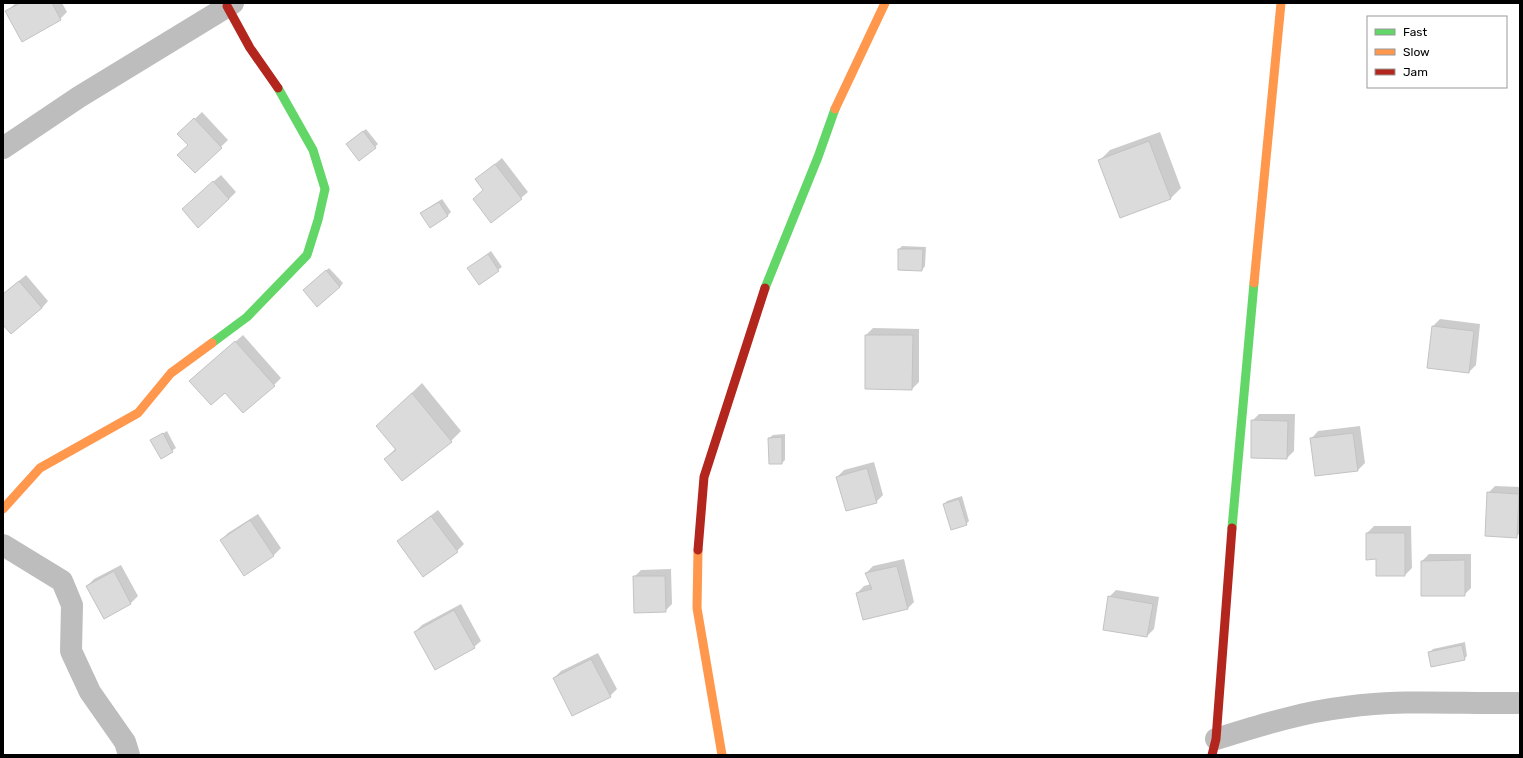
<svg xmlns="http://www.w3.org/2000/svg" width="1523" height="758" font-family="Rubik,sans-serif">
  <rect width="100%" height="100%" fill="#fff"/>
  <path fill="#0003" d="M16,3h46l5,9 -7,7 -54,-7z
    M202,112l26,28 -33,32 -6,-27 -10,-11z
    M366,129l12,15 -3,3 -28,-3z
    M1160,132l21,56 -10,10 -51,19 -21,-56 11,-11z
    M502,158l26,34 -7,6 -37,-9 -8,-9z
    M221,175l15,17 -7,7 -39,3z
    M442,199l9,13 -4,4 -22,-6z
    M902,246l24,1 -1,19 -3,4 -23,-21z
    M491,251l11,16 -23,16 -10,-15z
    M329,268l14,15 -3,4h-33z
    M26,275l22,26 -6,7 -39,15v-29z
    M1440,319l40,5 -4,41 -7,7 -36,-46z
    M873,328l46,1v53l-7,7 -46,-54z
    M243,335l38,43 -7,7 -49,6 -35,-10z
    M422,383l39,48 -10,10 -66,18 11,-11 -8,-32z
    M1259,414h36l-1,37 -7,7 -35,-37z
    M1360,426l5,37 -7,7 -47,-31 7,-8z
    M167,431l9,17 -15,10 -10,-17z
    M785,434v26l-3,3 -13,-25 4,-3z
    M874,462l9,33 -7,7 -39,-25 7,-7z
    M1495,486l25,1v46l-4,4 -28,-44z
    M962,496l7,25 -3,3 -22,-20 3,-3z
    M438,510l26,34 -7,7 -59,-10z
    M258,514l23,34 -7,7 -30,19 -23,-34 7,-7z
    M1374,526h37l1,42 -7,7 -28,-17 -10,-25z
    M1429,554h42v34l-7,7 -42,-34z
    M904,559l10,43 -7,7 -50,-16 7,-7 7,-2 -5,-11 7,-7z
    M121,565l17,31 -7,7 -26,15 -18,-32 7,-7z
    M671,569l1,35 -7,7 -31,-34 7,-7z
    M1116,590l43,7 -5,32 -7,7 -38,-39z
    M461,604l20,37 -7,6 -59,-15 7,-7z
    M1465,642l2,14 -3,3 -34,-7 3,-3z
    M598,653l19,36 -7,7 -56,-18 7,-7z"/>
  <path fill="#dbdbdb" stroke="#c3c3c3" d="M20,3h32l9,17 -39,22 -17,-31z
    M194,118l28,30 -27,25 -18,-18 11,-10 -11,-11z
    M363,131l13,17 -17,13 -13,-17z
    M1149,141l22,58 -51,19 -22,-58z
    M495,164l27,35 -31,24 -18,-24 10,-9 -8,-11z
    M213,181l16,18 -31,29 -16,-19z
    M439,202l9,14 -18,12 -10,-15z
    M898,249h25l-1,22 -24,-1z
    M488,254l11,17 -20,14 -12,-17z
    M326,270l14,17 -23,20 -14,-17z
    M19,281l23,27 -31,26 -8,-9v-31z
    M1432,326l42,5 -5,42 -42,-5z
    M865,335h48l-1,55 -47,-1z
    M235,341l40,45 -32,27 -18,-20 -14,12 -22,-24z
    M412,393l40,49 -50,39 -18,-22 12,-9 -20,-24z
    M1251,420l37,1 -1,38 -36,-1z
    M163,433l10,19 -12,7 -11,-19z
    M1353,433l5,38 -43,5 -5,-38z
    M782,437v27h-13l-1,-26z
    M867,468l10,35 -31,8 -10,-34z
    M1487,492l32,2 -2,44 -32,-2z
    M959,499l8,26 -16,5 -8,-26z
    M431,516l27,36 -35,25 -26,-36z
    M250,520l24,36 -30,20 -24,-36z
    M1366,533h39v43h-29v-17l-10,1z
    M1465,560v36h-44v-35z
    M897,566l11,43 -45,11 -7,-27 16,-4 -7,-16z
    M114,571l17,33 -27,15 -18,-33z
    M633,576h32l1,36 -32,1z
    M1108,596l45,8 -6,33 -44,-7z
    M454,610l21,38 -40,22 -21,-38z
    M1462,645l3,15 -34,7 -3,-15z
    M591,659l20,38 -39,19 -19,-38z"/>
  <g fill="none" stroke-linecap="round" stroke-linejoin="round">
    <path stroke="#bdbdbd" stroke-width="22" d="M3,148l76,-51 154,-94
      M3,545l59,36 10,24 -1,46 19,41 35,50 4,13
      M1216,739c42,-13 86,-27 130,-32 58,-8 116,-3 174,-4"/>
    <path stroke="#63d668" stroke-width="9" d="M765,288l53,-131 17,-48
      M212,343l35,-26 60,-62 11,-35 7,-31 -12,-39 -35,-62
      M1232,528l22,-245"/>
    <path stroke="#ff974d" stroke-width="9" d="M835,109l50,-106
      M1254,283l27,-280
      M3,509l37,-41 98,-55 33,-40 41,-30
      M698,550l-1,58 25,147"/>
    <path stroke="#b3261e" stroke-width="9" d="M227,6l23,42 28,40
      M698,550l6,-73 61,-189
      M1212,755l4,-16 16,-211"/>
  </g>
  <rect width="1523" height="758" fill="none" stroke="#000000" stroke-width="8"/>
  <rect x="1367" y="16" width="140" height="72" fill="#ffffff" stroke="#999999"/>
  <rect x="1375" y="29" width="20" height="6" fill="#63d668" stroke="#999999"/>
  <text x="1403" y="36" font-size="12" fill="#000000">Fast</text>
  <rect x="1375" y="49" width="20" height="6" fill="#ff974d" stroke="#999999"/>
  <text x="1403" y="56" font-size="12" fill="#000000">Slow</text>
  <rect x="1375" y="69" width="20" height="6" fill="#b3261e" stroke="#999999"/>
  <text x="1403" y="76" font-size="12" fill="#000000">Jam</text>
</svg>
